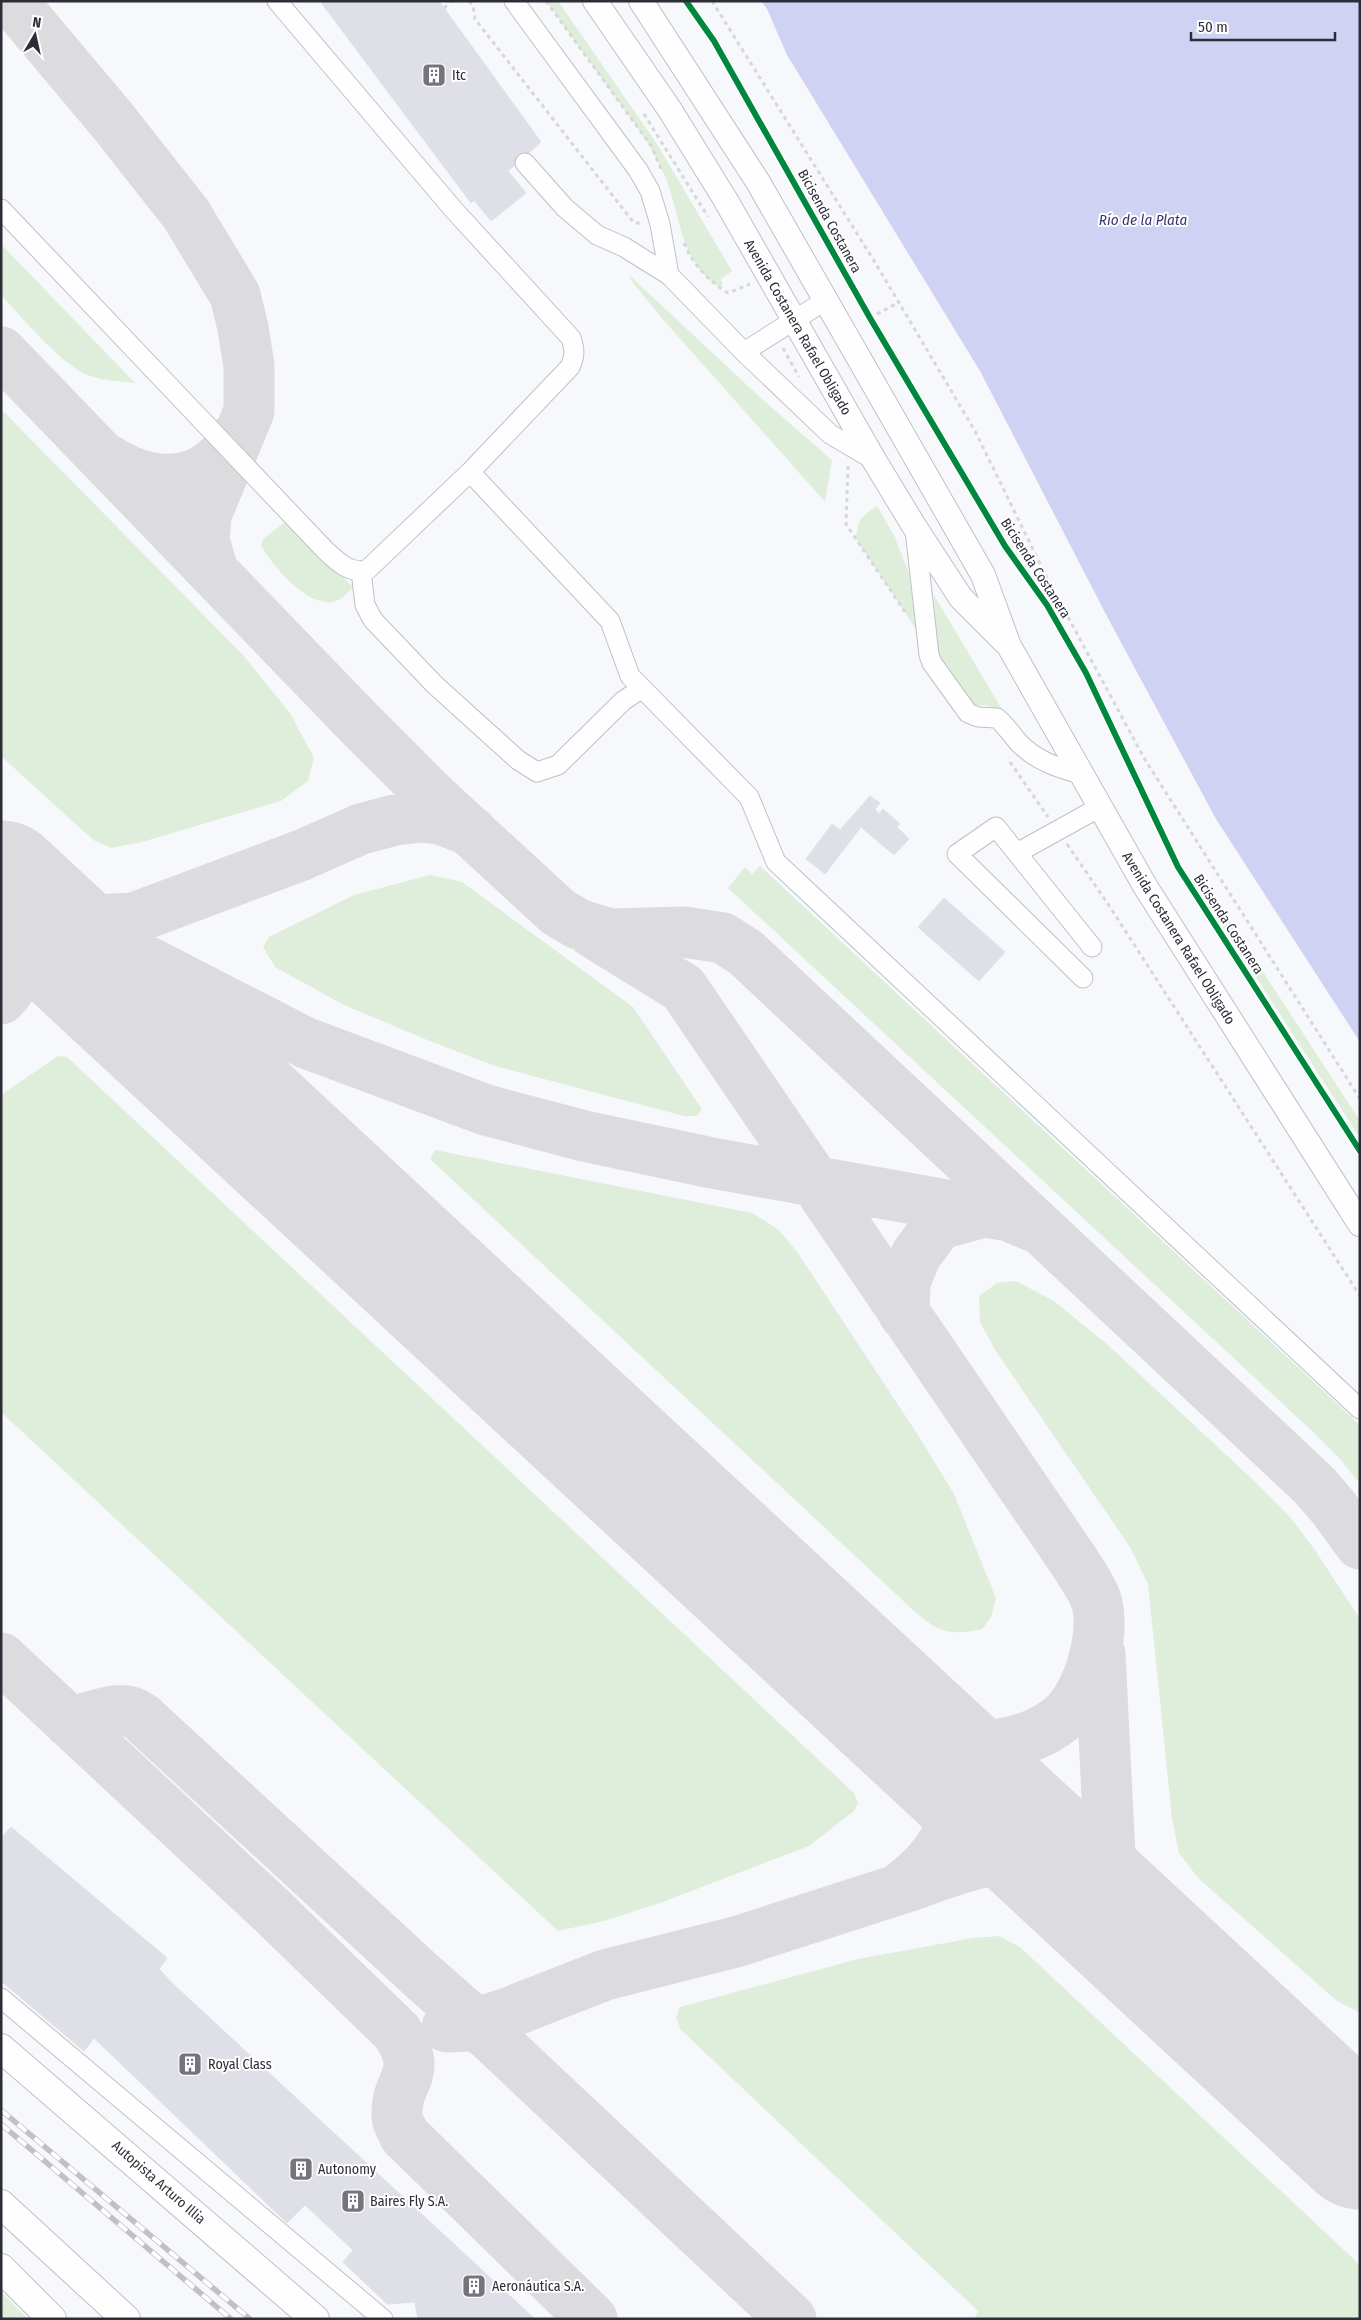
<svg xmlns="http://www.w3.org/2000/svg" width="1361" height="2320" font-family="'Fira Sans Condensed',sans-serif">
  <rect width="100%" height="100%" fill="#f7f8fb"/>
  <path fill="#dfeedb" d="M546,1h12l99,143 75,127 -11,8 2,6 -4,2c-39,-27 -37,-63 -51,-103 -13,-35 -35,-63 -57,-93 -22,-30 -43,-60 -65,-90z
    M1,244l134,139c-17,-2 -34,-2 -50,-9 -27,-13 -62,-56 -84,-79z
    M628,274l135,126 69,60 -7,42 -159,-179 -33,-40z
    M1,409l242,246 47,58 24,45 -6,23 -27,20 -139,41 -31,6 -16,-7 -13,-11 -81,-74z
    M877,506l17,29 15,38 7,56 -60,-90c1,-18 6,-24 21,-33z
    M284,523l20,14 49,50c-3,3 -7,8 -11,11 -28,19 -69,-32 -81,-52l2,-7z
    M934,595l72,121c-11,-9 -21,-14 -35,-9l-35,-49z
    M760,866l600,559v59l-21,-26 -26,-26 -585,-544 17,-21 7,7z
    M430,875l32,7 171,125 69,102 -5,7h-13l-189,-50 -68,-26 -85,-36 -67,-37 -12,-20 6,-10 85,-42z
    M1208,887l152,234v17l-159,-246z
    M58,1056l9,1 787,736 4,10 -4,8 -45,35 -149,57 -56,18 -46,10 -557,-519v-317z
    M435,1150l317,63 26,16 20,24 120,182 36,59 42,104 -5,19 -9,12c-32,7 -43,4 -68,-18l-484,-452z
    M1016,1281l38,20 54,44 143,133 39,39 25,33 45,69v394l-23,-12 -138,-122 -20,-26 -7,-34 -24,-235 -18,-37 -135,-197 -15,-28 -1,-26 18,-13z
    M999,1936l21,11 340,318v54h-386l4,-8 -297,-281 -5,-12 4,-11 178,-48 115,-21z
    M1,2292l27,27h-27z"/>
  <path fill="#d0d2f3" d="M761,1h599v1041l-144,-223 -106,-197 -130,-251 -193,-316 -20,-46z"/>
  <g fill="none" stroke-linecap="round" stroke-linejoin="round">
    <path stroke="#dcdcdf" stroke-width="51" d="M12,1l100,119 74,94 49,81 8,33 6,38v45l-43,104 -2,25 9,31
      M1,352l358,371 73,73 126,116 20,12 32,10 74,-2 39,6 23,15 568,532 19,22 27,37
      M107,459c46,30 100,30 129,-23
      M1,885c9,14 22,29 25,45 5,24 -8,52 -25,69
      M51,912l255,131 180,67 98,26 128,27 296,53 27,11
      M68,917l27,3 39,-2 168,-63 59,-26 34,-9 26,-3 19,2 31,12
      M592,932l91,56 392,575c8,13 18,26 22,40 8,33 -9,92 -34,114 -22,19 -57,30 -86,28 -34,-2 -59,-18 -86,-37
      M904,1314l1,-32 11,-27 23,-31 45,-12
      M1100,1654l11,222 8,34 24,32
      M1,1658l268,250 128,124c28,45 -2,46 0,85 0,5 5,12 7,18l188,184
      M69,1722c24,-3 50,-21 72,-5l282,260 67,59 301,283
      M903,1888c38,-12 105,-43 143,-25 12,6 24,15 36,22
      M447,2027l20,-1 41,-13 97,-38 134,-34 158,-51c34,-24 70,-65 54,-110 -3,-9 -9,-18 -13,-28"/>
    <path stroke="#dcdcdf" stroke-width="129" d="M1,885l1359,1260"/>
  </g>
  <path fill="#dfdfe7" stroke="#e0e0e7" d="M320,1h119l102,141 -12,11 -11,1 -4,12 -6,5 18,22 -35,28 -17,-21 -3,3z
    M870,796l10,7 -5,6 4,5 4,-5 17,15 -3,3 12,12 -15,16 -33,-28 -36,47 -19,-15 26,-35 8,6z
    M944,898l61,54 -26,29 -61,-54z
    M11,1827l156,131 -8,11 14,15 362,335h-117l-3,-17 -28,2 -44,-42 10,-12 -48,-45 -18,18 -193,-185 -10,13 -83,-70v-143z"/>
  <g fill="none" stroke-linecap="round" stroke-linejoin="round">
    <g stroke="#bfc0c7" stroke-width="21">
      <path id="minor" d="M514,1l124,169 12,21 10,33 9,51 75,77 86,82 44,26
        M525,163l40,45 32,27 27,12 45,28
        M1,209l324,341c12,11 24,24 42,20l103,-98 100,-105c5,-11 5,-17 1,-29l-118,-129 -176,-208
        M744,352l82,-52
        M470,472l140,149 20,55 119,121 27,65 584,547
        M915,530l14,125 3,8 36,50 10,4 19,1c8,7 14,15 21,24 17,18 39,26 63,32
        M361,571l4,34 8,15 62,65 83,75 19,12 21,-7 65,-64 19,-13
        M1017,853l83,-46
        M1083,978l-126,-124 39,-27 96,120
        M1,1998l382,321"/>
    </g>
    <g stroke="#bfc0c7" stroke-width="26">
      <path id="major" d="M595,1l75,109 55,89 149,261 40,66 47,72 43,43
        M641,1l117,181 225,393 26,71 136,240 215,338"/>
    </g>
    <g stroke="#bfc0c7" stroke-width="30">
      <path id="highway" d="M1,2048l314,271
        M1,2204l125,115
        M1,2268l51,51"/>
    </g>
    <path stroke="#d7d7d9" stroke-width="3" stroke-dasharray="4 4" stroke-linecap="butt" d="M469,1l4,5 2,13 159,204h8
      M546,1l106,146 10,24
      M712,1l164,263 99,167 72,147 97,180 216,341
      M444,8l8,-7
      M644,114l64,103
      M684,243c9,22 25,38 44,50l22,-9
      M870,318l29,-16
      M783,348l16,29
      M848,466l-2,58 59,88
      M1010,762l38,55
      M1067,844l43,63 250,389"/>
    <use href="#minor" stroke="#fefefe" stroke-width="19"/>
    <use href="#major" stroke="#fefefe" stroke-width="24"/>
    <use href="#highway" stroke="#fefefe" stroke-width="28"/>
    <g stroke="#c1c1c3" stroke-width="5.5">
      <path id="rail" d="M1,2110l249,209
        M1,2124l230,195"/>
    </g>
    <use href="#rail" stroke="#fff" stroke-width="4" stroke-dasharray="11" stroke-linecap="butt"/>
    <g stroke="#fff" stroke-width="9">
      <path id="cycleway" d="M686,1l28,40 156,277 135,228 42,59 39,68 92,194 182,284"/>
    </g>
    <use href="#cycleway" stroke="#00873e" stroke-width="6"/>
  </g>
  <defs>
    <g id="building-square" transform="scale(1.25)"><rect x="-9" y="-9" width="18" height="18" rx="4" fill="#74747c" stroke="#fff"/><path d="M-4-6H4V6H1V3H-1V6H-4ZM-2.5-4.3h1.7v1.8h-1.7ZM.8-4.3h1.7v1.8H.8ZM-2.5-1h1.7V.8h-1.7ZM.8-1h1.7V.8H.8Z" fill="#fff"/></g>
  </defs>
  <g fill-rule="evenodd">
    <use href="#building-square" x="434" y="75"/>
    <use href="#building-square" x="190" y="2064"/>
    <use href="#building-square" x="301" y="2169"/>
    <use href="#building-square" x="353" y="2201"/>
    <use href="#building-square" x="474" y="2286"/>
  </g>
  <g text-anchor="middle" stroke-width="4" stroke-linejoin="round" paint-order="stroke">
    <g font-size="14" fill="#2d2d38" stroke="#fff" text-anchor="start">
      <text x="452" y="80">Itc</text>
      <text x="208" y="2069">Royal Class</text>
      <text x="318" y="2174">Autonomy</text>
      <text x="370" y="2206">Baires Fly S.A.</text>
      <text x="492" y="2291">Aeronáutica S.A.</text>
    </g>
    <g font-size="14" fill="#2d2d38" stroke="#fff">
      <text transform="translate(830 221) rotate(61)" y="5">Bicisenda Costanera</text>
      <text transform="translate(798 327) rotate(60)" y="5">Avenida Costanera Rafael Obligado</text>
      <text transform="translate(1036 568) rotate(57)" y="5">Bicisenda Costanera</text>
      <text transform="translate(1229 924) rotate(57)" y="5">Bicisenda Costanera</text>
      <text transform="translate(1179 938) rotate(58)" y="5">Avenida Costanera Rafael Obligado</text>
      <text transform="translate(159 2182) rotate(41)" y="5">Autopista Arturo Illia</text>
    </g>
    <g font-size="15" font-style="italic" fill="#39366f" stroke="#fff">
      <text x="1143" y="225">Río de la Plata</text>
    </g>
  </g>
  <rect width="1361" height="2320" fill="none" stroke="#2d2d38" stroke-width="5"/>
  <g transform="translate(35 35) rotate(9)" stroke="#ffffff" stroke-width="4" paint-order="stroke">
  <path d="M0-4L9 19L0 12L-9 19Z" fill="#2d2d38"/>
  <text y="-8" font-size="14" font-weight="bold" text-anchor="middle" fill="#2d2d38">N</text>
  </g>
  <path d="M1191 32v8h144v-8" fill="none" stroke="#2d2d38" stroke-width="2.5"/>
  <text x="1198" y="32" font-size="15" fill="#2d2d38" stroke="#ffffff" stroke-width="4" paint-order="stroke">50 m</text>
</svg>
